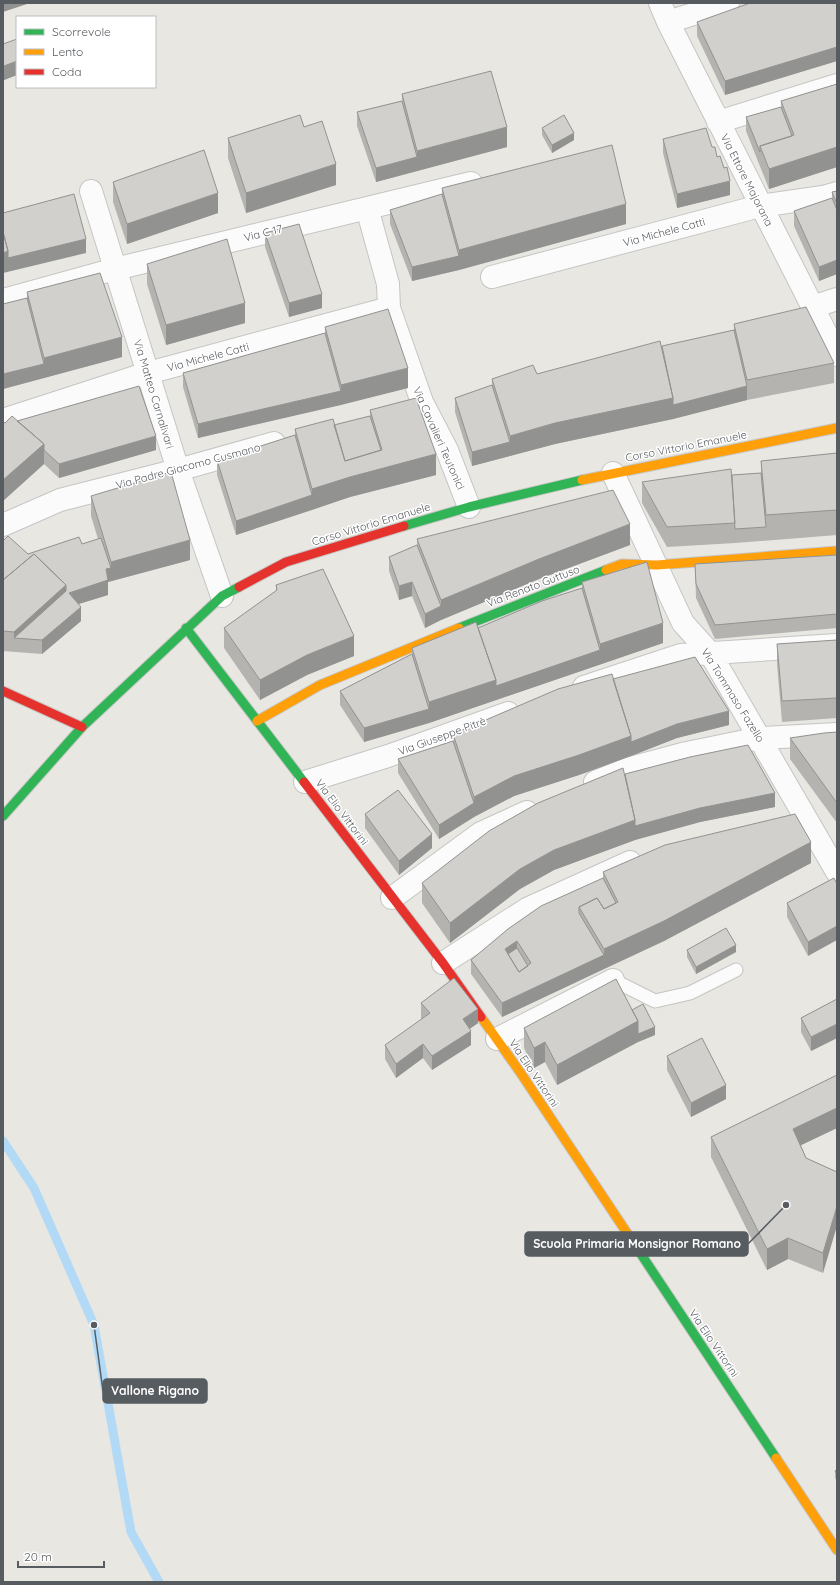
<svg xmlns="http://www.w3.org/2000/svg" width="840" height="1585" font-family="Quicksand,sans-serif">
  <rect width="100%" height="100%" fill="#e8e7e2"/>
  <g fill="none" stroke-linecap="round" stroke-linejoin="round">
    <path stroke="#b2daf6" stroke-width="9" d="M3,1141l31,47 60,137 37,207 28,50"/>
    <g stroke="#c4c5c4" stroke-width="15">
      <path id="lane" d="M613,980l42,21 35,-8 46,-23"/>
    </g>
    <g stroke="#c4c5c4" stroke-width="24">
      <path id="street" d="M660,3l8,19 169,333
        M668,22l60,-19
        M718,122l119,-37
        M91,191l87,279 44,126
        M367,208l21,76 1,24 33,94 25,48 22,57
        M492,277l268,-71 63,-9 14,-4
        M3,300l112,-31 356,-86
        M812,307l25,-8
        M6,419l142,-46 241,-65
        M613,473l70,150 27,30 127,219
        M3,525l57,-25 118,-30 96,-27
        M584,687l97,-32 156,-10
        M305,782l83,-26 120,-43
        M595,782l35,-14 52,-14 78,-16 77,-4
        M392,898l89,-65 46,-21
        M443,963l84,-54 103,-47
        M497,1039l116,-59"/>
    </g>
    <g stroke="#c5c6c5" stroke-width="11">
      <path id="fast" d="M404,526l65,-19 113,-27
        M186,628l118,154
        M459,628l147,-58
        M3,816l79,-89 140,-131 17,-9
        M631,1239l145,219"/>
    </g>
    <g stroke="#c5c6c5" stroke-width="11">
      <path id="slow" d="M582,480l255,-52
        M606,570l16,-6 35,1 180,-14
        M257,721l63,-36 139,-57
        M481,1017l39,55 111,167
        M776,1458l61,92"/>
    </g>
    <g stroke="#c5c6c5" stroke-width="11">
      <path id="jam" d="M239,587l47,-25 118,-36
        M3,691l79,36
        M304,782l139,181 38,54"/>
    </g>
    <use href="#lane" stroke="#fcfbfb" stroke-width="13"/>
    <use href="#street" stroke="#fcfbfb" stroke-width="22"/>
    <use href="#fast" stroke="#30b455" stroke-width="9"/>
    <use href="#slow" stroke="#ff9f0a" stroke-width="9"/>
    <use href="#jam" stroke="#e5322d" stroke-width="9"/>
  </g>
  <path fill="#b4b3b0" d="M837,3v58l-112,34 -28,-59v-14z
    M3,44l14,31 -13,5 -1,-2z
    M837,84v83l-68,22 -23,-58v-14l35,-10v-6z
    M402,94l105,53 -131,35 -19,-56v-14l45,-11z
    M304,127l32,58 -90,28 -18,-55v-20z
    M542,128l32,12 -22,13 -10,-18z
    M663,139l49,8 5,10 13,38 -53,13 -14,-55z
    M113,182l105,31 -91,31 -14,-42z
    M442,188l184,36 -167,46 -47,11 -22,-57v-14l52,-16z
    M837,191v83l-18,7 -25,-55v-15l38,-13v-6z
    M265,233l57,75 -33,9 -24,-70z
    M147,264l98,59 -79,22 -19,-61z
    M27,292l95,65 -119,32v-85l24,-6z
    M734,324l100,39v20l-87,17 -74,19 -118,25 -83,22 -17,-54v-14l37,-13v-6l45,-5 197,-44z
    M325,327l83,61 -210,50 -15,-51v-14l142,-40z
    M370,410l66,65 -86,22 -38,12 -76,26 -19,-60v-15l78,-25v-6l39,-4 36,-9z
    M17,421l139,29 -97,28 -15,-14 -41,37v-79l2,1z
    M837,453v82l-102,8 -68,4 -25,-44v-21l119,-9v-12z
    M91,496l99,64 -82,22v13l-30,9 3,17 -39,33 -39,-3v-110l25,13 54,-10 16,-5 -7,-23z
    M417,539l213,6 -91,34 -98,41 -16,8 -13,-32 -13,4 -10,-29v-14l28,-12z
    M837,555v73l-122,11 -19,-41 -1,-34z
    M582,582l81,61 -234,80 -65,19 -24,-37v-14l72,-37v-6l66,-20 104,-40z
    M276,585l78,71 -47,19 -47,25 -36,-52v-20l52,-37z
    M837,640v78l-55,4 -5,-58v-20z
    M613,679l116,46 -52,13 -46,18 -52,19 -65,21 -40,21 -35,22 -41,-66v-14l55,-18v-7z
    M837,732v91l-47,-64v-21z
    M625,774l150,33 -75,15 -65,18 -81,30 -34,19 -70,54 -28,-40v-20z
    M365,814l67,34 -33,27 -34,-47z
    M811,863l-147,78 -60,28 -102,48 -31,-43v-14l132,-82v-6z
    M834,878l-26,78 -21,-39v-14z
    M687,950l49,2 -40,22 -9,-17z
    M837,999v39l-26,13 -10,-19v-14z
    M421,1003l57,20 -8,6 1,16 -39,25 -9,-12 -27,20 -11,-19v-14l37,-26 -1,-1z
    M632,1010l23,25 -17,7 -81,43 -12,-23 -11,6 -10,-20v-20z
    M667,1056l59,43 -35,18 -24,-47z
    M837,1075v53l-36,17 5,13 31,14 -14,101 -35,-14 -21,11 -56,-113v-20z
    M837,1469v12l-2,-3v-7z"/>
  <path fill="#929290" d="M3,3h27l-27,9z
    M837,47v14l-112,34v-14z
    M17,61v14l-13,5v-14z
    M507,127v20l-131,35v-14l41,-11v-6z
    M574,133v7l-22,13v-8z
    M837,147v20l-68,22v-20z
    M336,164v21l-90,28v-20z
    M730,181v14l-53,13v-14z
    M218,193v20l-91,31v-20z
    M626,204v20l-167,46v-20z
    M86,239v14l-83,20v-20l5,-2z
    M459,256v14l-47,11v-14z
    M837,260v14l-18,7v-14z
    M322,294v14l-33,9v-14z
    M245,303v20l-79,22v-20z
    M122,337v20l-119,32v-15l41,-10v-6z
    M408,368v20l-67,17 -143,33v-14l143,-33v-6z
    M747,386v14l-74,19 -118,25 -83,22v-14l38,-10v-6l45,-13 118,-25z
    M156,436v14l-97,28v-14z
    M44,444v20l-41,37v-21z
    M436,454v21l-86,22 -38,13v-21l33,-22z
    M312,495v15l-76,25v-14z
    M630,524v21l-91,34 -98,41 -16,8v-14l16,-8v-6l98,-41z
    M190,540v20l-82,22v13l-39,12v-14l37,-24 5,-1v-6z
    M412,582v14l-13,4v-14z
    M66,585v20l-52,33v-6z
    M81,607v14l-39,33v-14z
    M663,623v20l-234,80 -65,19v-14l65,-19v-7l67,-22 104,-30v-6z
    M354,636v20l-47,19 -47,25v-20l47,-25z
    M729,711v14l-52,13 -46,18v-14l46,-18z
    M631,736v20l-52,19 -65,21 -40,21 -35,22v-14l35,-22v-6l40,-21z
    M775,793v14l-75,15 -65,18v-14l65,-18z
    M635,820v20l-81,30 -34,19 -70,54v-20l70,-54 34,-19z
    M432,834v14l-33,27v-14z
    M811,842v21l-147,78 -60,28 -102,48v-14l102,-48v-6z
    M837,926v14l-29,16v-14z
    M517,941v14l-9,6 -3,-12z
    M736,945v7l-40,22v-7z
    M478,1009v14l-15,10v-14z
    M638,1021l17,6v8l-17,7 -81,43v-20z
    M837,1024v14l-26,13v-14z
    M471,1031v14l-39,25v-14z
    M545,1042v20l-11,6v-20z
    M423,1044v14l-27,20v-14z
    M726,1085v14l-35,18v-14z
    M837,1108v20l-44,21v-20z
    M837,1206v20l-14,47v-20z
    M788,1238v21l-21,11v-21z"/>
  <path fill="#d1d0cd" stroke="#929290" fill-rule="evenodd" d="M750,3h87v44l-112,34 -28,-59z
    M17,39v22l-13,5 -1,-2v-20z
    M491,71l16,56 -90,24 -15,-57z
    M837,84v63l-68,22 -9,-23 34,-11 -13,-34z
    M402,101l15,56 -41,11 -19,-56z
    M781,107l11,29 -32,10v6l-14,-35z
    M300,115l4,12 18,-6 14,43 -90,29 -18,-55z
    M564,115l10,18 -22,12 -10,-17z
    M706,128l6,19h3l2,10 3,-1 4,12 3,-1 3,14 -53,13 -14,-55z
    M612,145l14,59 -167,46 -17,-62z
    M204,150l14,43 -91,31 -14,-42z
    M837,191v13l-5,-12z
    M74,194l12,45 -78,19v-7l-5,-19v-19z
    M442,194l17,62 -47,11 -22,-57z
    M832,198l5,12v50l-18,7 -25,-56z
    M299,224l23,70 -33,9 -24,-70z
    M3,232l5,19 -5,2z
    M227,239l18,64 -79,22 -19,-61z
    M100,273l22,64 -78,21 -17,-66z
    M27,298l17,66 -41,10v-70z
    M806,307l28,56 -87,17 -13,-56z
    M388,309l20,59 -67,17 -16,-58z
    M734,330l13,56 -74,19v-7l-11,-52z
    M325,333l16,58 -143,33 -15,-51z
    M660,341l13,57 -118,25 -45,13 -18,-57 41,-14 4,9z
    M492,385l18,57 -38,10 -17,-54z
    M139,386l17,50 -97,28 -15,-14v-6l-27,-23z
    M416,398l20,56 -86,23 -38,12 -17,-60 38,-10 12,42 37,-11 -12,-40z
    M12,416l32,28 -41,36v-58l2,1z
    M370,416l11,34 -36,11 -11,-36z
    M295,435l17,60 -76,26 -19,-61z
    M837,453v57l-71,5 -5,-54z
    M731,469l4,54 -68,4 -25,-45z
    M171,472l19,68 -79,22 -20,-66z
    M761,473l5,54 -31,2 -3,-54z
    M613,490l17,34 -91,35 -98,41 -24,-61z
    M8,536l20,18 51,-17 3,7 19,-6 10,30 -5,1 2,11 -39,13 12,14 -39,33 -28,-2 52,-47v-6l-32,-31 -31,26v-39z
    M417,545l24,61 -16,8 -13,-32 -13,4 -10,-29z
    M34,554l32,31 -52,47 -11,-1v-51z
    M837,555v59l-122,11 -19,-41 -1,-20z
    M647,562l16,61 -63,21 -18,-62z
    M323,569l31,67 -47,19 -47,25 -36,-52 53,-38 -1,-5z
    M582,588l18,62 -104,36v-6l-18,-52 64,-27z
    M476,622l20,58 -67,22 -17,-54z
    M837,640v58l-55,3 -5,-57z
    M412,654l17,55 -65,19 -24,-37z
    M695,657l34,54 -52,13 -46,18v-6l-18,-57z
    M612,674l19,62 -52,19 -65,21 -40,21 -21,-63 105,-45z
    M837,732v71l-47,-65 34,-5z
    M453,741l21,62 -35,22 -41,-66z
    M748,745l27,48 -75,15 -65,18v-6l-10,-46 65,-17z
    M623,768l12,52 -81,30 -34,19 -70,54 -28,-40 67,-52 49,-28z
    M398,790l34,44 -33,27 -34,-47z
    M795,814l16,28 -147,79 -60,28 -25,-42 18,-9 7,11 14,-7 -15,-30 62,-27z
    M603,878l13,25 -12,6 -7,-11 -18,9v6l25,42 -102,48 -31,-43 37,-31 33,-23zM517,941l14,22 -12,9 -14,-23z
    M834,878l3,6v42l-29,16 -21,-39z
    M726,928l10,17 -40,22 -9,-17z
    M517,948l11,18 -9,6 -11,-18z
    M454,978l24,31 -15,10 8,12 -39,25 -9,-12 -27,20 -11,-19 45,-32 -9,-10z
    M616,979l22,42 -81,44 -12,-23 -11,6 -10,-20z
    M837,999v25l-26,13 -10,-19z
    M643,1004l12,23 -17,7v-13l-6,-11z
    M702,1038l24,47 -35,18 -24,-47z
    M837,1075v33l-44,21 13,29 31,14v34l-14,47 -35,-15 -21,11 -56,-112z
    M837,1469v5l-2,-3z"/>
  <g text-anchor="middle" stroke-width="3" stroke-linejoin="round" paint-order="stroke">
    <g font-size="11" fill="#575c61" stroke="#fff">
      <text transform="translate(747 180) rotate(63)" y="4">Via Ettore Majorana</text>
      <text transform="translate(664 232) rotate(-15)" y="4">Via Michele Catti</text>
      <text transform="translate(263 233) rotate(-14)" y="4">Via C 17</text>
      <text transform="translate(208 357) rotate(-15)" y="4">Via Michele Catti</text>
      <text transform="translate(154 394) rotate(73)" y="4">Via Matteo Carnalivari</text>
      <text transform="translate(439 438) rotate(66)" y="4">Via Cavalieri Teutonici</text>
      <text transform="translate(686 446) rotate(-11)" y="4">Corso Vittorio Emanuele</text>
      <text transform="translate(188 466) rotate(-15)" y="4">Via Padre Giacomo Cusmano</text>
      <text transform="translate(371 524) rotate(-17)" y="4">Corso Vittorio Emanuele</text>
      <text transform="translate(533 586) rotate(-21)" y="4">Via Renato Guttuso</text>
      <text transform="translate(733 695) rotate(58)" y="4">Via Tommaso Fazello</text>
      <text transform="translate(442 736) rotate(-20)" y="4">Via Giuseppe Pitrè</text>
      <text transform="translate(342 812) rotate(53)" y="4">Via Elio Vittorini</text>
      <text transform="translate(534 1073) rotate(56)" y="4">Via Elio Vittorini</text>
      <text transform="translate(714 1343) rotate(56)" y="4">Via Elio Vittorini</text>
    </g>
  </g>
  <path fill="none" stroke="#575c61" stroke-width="1.5" d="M786 1205L748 1244M94 1325L103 1391"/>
  <g fill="#575c61" stroke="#fff" stroke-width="1.5">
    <circle cx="786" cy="1205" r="4"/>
    <circle cx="94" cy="1325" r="4"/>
  </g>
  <g fill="#575c61" stroke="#575c61" stroke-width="1.5">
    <rect x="525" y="1232" width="223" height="24" rx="4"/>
    <rect x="103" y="1379" width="104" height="24" rx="4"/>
  </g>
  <g font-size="12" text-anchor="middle" font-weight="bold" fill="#fff">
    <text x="637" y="1248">Scuola Primaria Monsignor Romano</text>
    <text x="155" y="1395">Vallone Rigano</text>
  </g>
  <rect width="840" height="1585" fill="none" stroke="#575c61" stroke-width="8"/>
  <rect x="16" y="16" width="140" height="72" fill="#ffffff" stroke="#bcbec0"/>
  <rect x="24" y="29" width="20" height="6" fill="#30b455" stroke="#bcbec0"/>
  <text x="52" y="36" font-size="12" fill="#575c61">Scorrevole</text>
  <rect x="24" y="49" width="20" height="6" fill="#ff9f0a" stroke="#bcbec0"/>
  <text x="52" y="56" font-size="12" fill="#575c61">Lento</text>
  <rect x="24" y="69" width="20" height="6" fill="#e5322d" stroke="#bcbec0"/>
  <text x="52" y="76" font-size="12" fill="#575c61">Coda</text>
  <path d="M18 1561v6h86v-6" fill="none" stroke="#575c61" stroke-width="2"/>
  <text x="24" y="1561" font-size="12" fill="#575c61" stroke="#ffffff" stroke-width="3" paint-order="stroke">20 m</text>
</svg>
